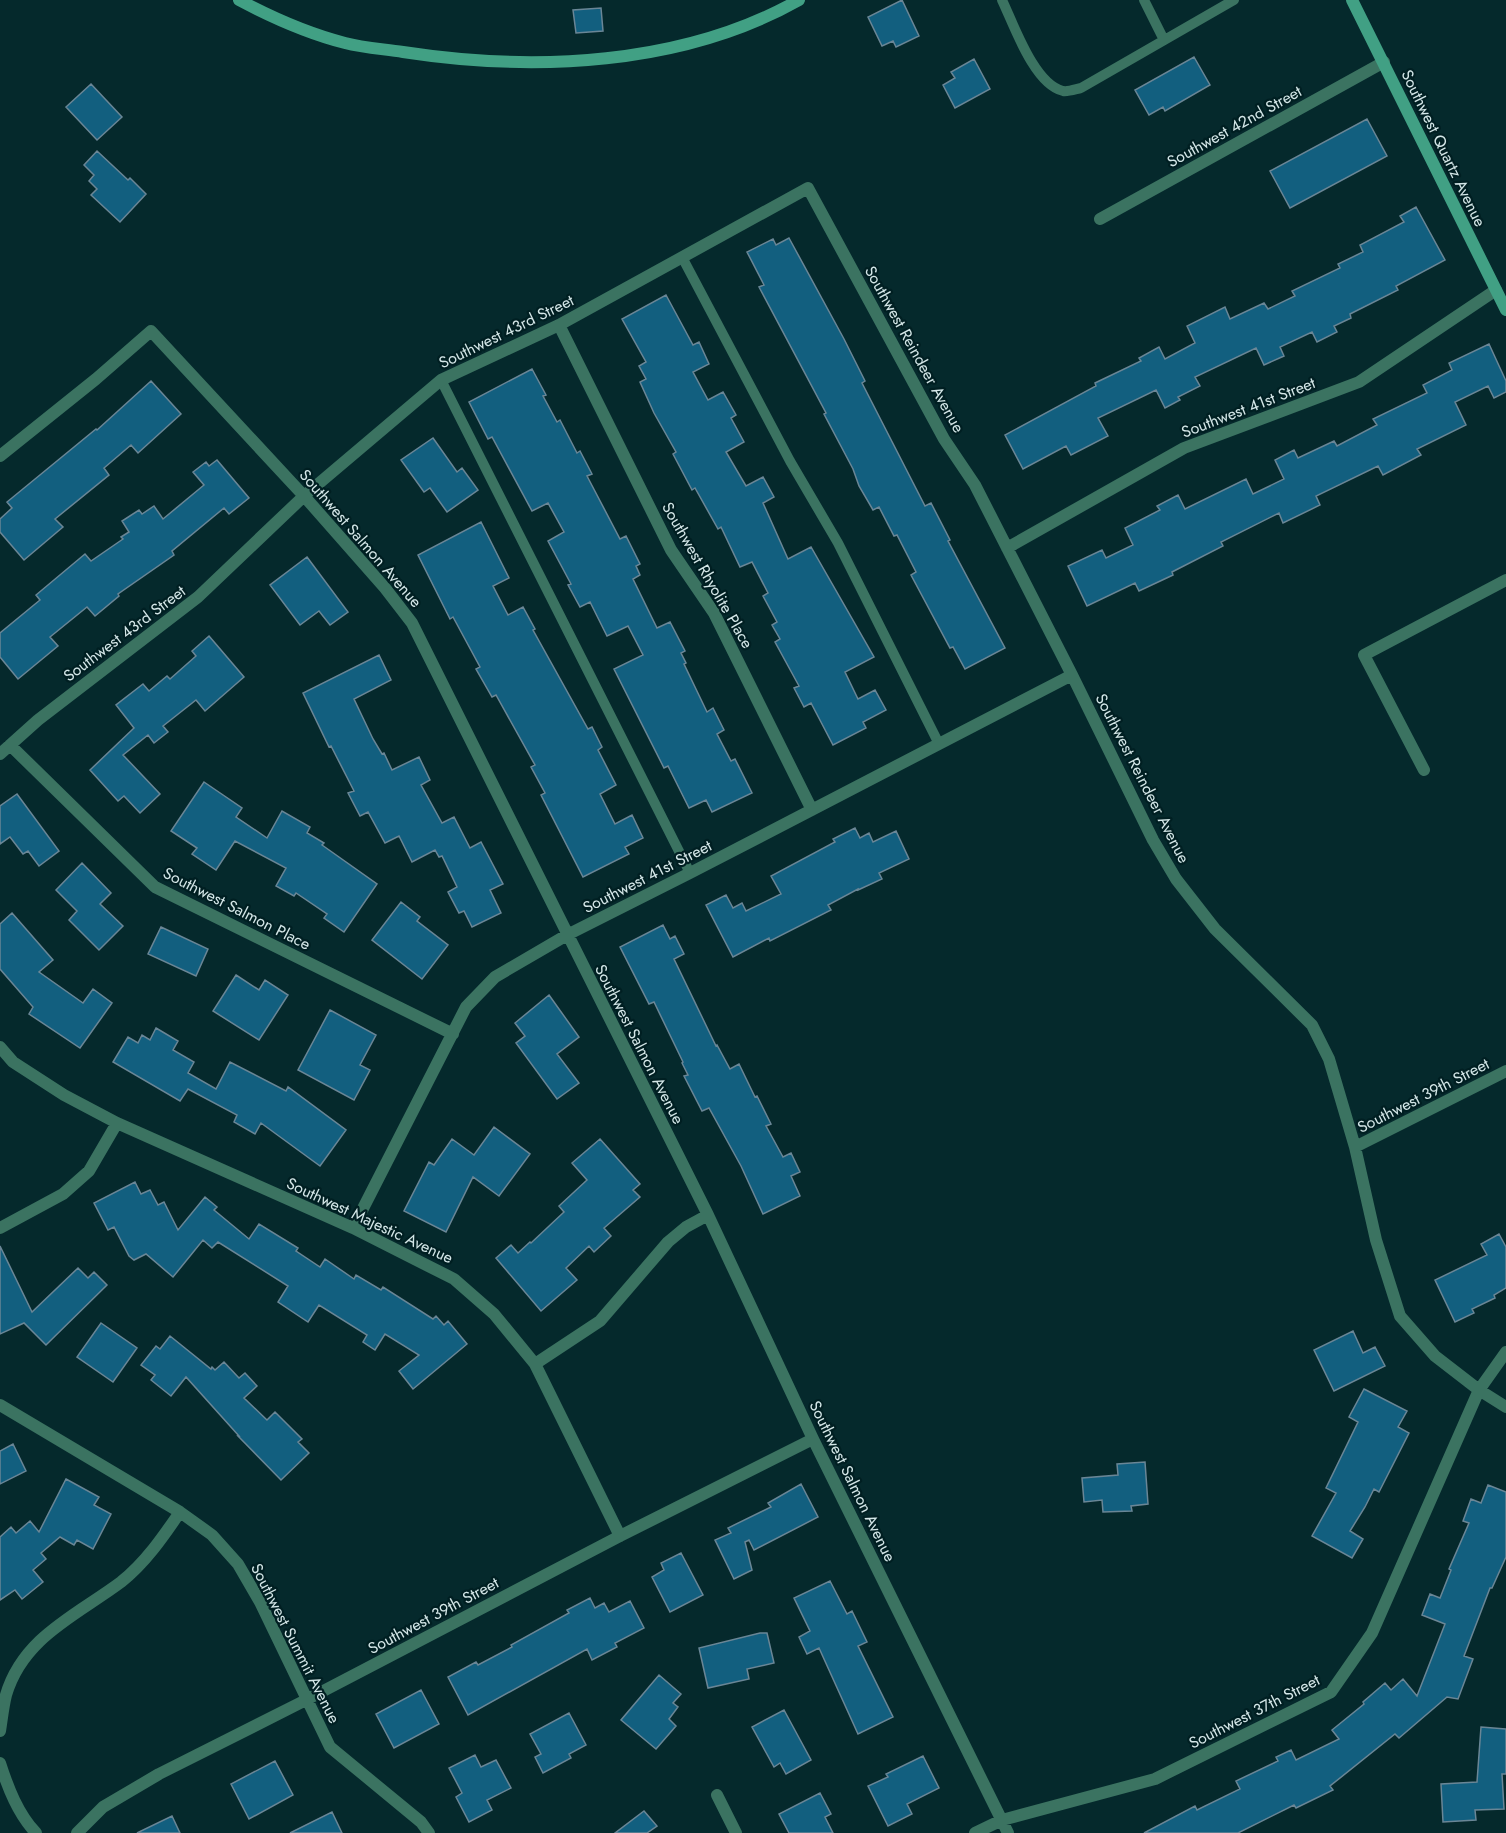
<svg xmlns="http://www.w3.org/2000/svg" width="1506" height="1833" font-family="Jost,sans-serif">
  <rect width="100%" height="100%" fill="#05292c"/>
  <path fill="#125f7f" stroke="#6a8696" stroke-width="1.5" d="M902,0l17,36 -23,11 -3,-6 -11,5 -14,-29z
    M601,8l2,23 -27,2 -3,-23z
    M1194,57l16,28 -45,26 -2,-4 -14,8 -14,-25z
    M974,59l16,30 -35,19 -12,-23 12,-7 -4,-6z
    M91,84l31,33 -25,23 -31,-33z
    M1367,119l20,37 -97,52 -20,-37z
    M97,151l31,29 2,-2 16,16 -26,28 -29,-27 6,-6 -8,-8 5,-6 -10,-10z
    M1416,207l29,53 -49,26 2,4 -48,24 1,4 -17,8 3,6 -20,10 -5,-10 -32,15 4,9 -20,9 -8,-17 -61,29 5,9 -22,11 2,3 -15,8 -9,-18 -58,28 10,18 -37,19 -5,-9 -43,23 -18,-34 91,-49 -1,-3 46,-22 -2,-3 20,-11 6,12 30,-16 -8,-17 38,-19 5,12 34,-16 4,6 27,-13 -3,-5 48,-23 -2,-4 25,-12 -3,-7 44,-23 -4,-6z
    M789,238l55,101 21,42 -3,2 63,123 6,-3 19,37 -2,1 57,107 -40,21 -12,-22 -3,1 -39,-73 5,-3 -19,-37 -3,1 -15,-29 -6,3 -14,-24 -6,-17 -29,-55 2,-1 -67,-126 5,-2 -17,-33 26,-13 3,6z
    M666,295l27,50 6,-3 10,22 -16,8 15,28 15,-8 13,23 -5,3 13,24 -18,10 20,34 17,-9 11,20 -11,6 25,56 23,-12 63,110 -29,15 13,27 17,-9 11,20 -23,12 3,6 -33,17 -22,-42 -7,4 -10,-19 5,-2 -24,-44 5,-3 -8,-14 5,-3 -14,-26 5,-3 -16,-31 -12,5 -19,-40 -3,2 -23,-41 -3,2 -19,-36 3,-2 -22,-39 -14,-31 6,-3 -7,-13 7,-4 -24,-43z
    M1489,344l17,37v11l-12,6 -6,-12 -33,16 11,23 -49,24 4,6 -38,20 -5,-9 -62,30 4,9 -37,18 -4,-10 -58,29 2,4 -51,26 1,3 -34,16 -4,-8 -48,23 -19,-40 34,-16 4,8 27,-13 -8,-17 35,-18 -3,-4 21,-11 7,14 61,-30 7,15 31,-15 -9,-19 19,-10 4,8 36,-17 3,5 40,-21 -4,-6 54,-26 -4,-8 29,-15 -3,-7z
    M532,369l14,26 -3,1 14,26 3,-2 17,33 3,-2 12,23 -5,2 33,63 6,-3 14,28 -4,2 4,9 -7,4 24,49 13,-6 15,29 -4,2 5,10 -2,1 23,48 6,-4 11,22 -7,4 14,27 4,-2 17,34 -40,19 -6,-12 -17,8 -21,-42 -4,2 -50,-99 29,-14 -15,-29 -21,10 -17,-34 -10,5 -12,-22 3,-1 -23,-43 16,-9 -16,-29 -16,8 -40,-74 -4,2 -19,-37z
    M151,381l30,33 -43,39 -7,-8 -27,23 5,7 -54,44 8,8 -39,33 -24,-28v-13l12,-11 -5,-6 89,-73 1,1z
    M433,438l24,34 5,-4 16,22 -31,22 -17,-24 -6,4 -23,-32z
    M217,460l32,38 -20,16 -5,-6 -52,43 2,4 -56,39 1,2 -24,20 -8,-9 -37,30 8,9 -40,33 -18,-22v-24l40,-33 -4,-5 49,-41 6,7 32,-22 -2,-2 8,-5 -7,-11 17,-11 3,4 12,-8 9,13 41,-34 -11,-13 13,-10 3,4z
    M481,522l28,56 -16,8 15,29 15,-8 12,22 -2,1 55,99 4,-2 10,20 -4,3 18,35 -16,9 15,30 17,-9 11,23 -18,9 4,7 -46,23 -42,-82 4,-2 -14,-26 4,-2 -39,-70 -4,2 -16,-28 4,-2 -27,-50 -3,2 -32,-64z
    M307,557l41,55 -18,13 -11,-14 -19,14 -30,-40z
    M209,636l35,41 -39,34 -9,-11 -33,26 5,6 -14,11 -6,-8 -25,20 37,39 -20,19 -16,-17 -6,5 -28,-31 44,-42 -18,-23 27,-21 6,7 18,-15 3,3 26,-23 -4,-5z
    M379,655l12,25 -37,19 19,40 9,15 2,-1 8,17 27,-13 11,23 -9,5 21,38 12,-6 16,31 11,-6 22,42 -13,6 11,23 -29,14 -8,-16 -5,2 -11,-21 9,-5 -15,-31 -3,1 -4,-7 -23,12 -13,-26 -14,7 -17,-31 -8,4 -12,-23 6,-2 -23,-45 -2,1 -26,-54z
    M204,782l38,26 -6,9 31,21 15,-27 28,16 -3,6 17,10 -2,2 55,39 -33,48 -20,-14 3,-4 -31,-21 -2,3 -18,-10 10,-18 -51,-27 -19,29 -24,-16 5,-6 -26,-17z
    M17,794l42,57 -20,15 -11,-15 -5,3 -13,-17 -10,7v-38z
    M855,828l5,10 9,-5 4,9 23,-11 13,28 -30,14 3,6 -24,11v-1l-30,16 3,5 -61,31 -1,-3 -36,19 -27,-52 20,-10 7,13 9,-5 4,8 35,-17 -10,-18 64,-34 -2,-3z
    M82,863l29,30 -11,11 23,22 -24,24 -30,-30 8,-9 -21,-21z
    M401,902l19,15 -3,4 31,24 -26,34 -50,-39z
    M12,913l41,47 -14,12 44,31 10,-14 19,14 -32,45 -51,-34 4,-7 -33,-38v-45z
    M663,925l7,14 5,-3 9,18 -10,5 42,87 1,-1 13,24 9,-5 16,33 2,-1 14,28 -5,2 17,31 8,-4 9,19 -9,4 9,20 -37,18 -22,-48 -32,-58 -7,3 -18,-35 4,-1 -6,-12 1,-1 -29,-60 -5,2 -29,-57z
    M161,927l47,22 -12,27 -48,-22z
    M236,975l23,15 6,-10 23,15 -29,45 -46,-29z
    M549,995l30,42 -22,17 22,29 -22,16 -41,-56 9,-7 -10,-13z
    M330,1010l46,25 -16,30 10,5 -16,30 -56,-30z
    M156,1028l22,13 -5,9 21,12 -6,11 28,16 14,-27 56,29 2,-4 58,43 -26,36 -59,-43 -6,11 -21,-12 3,-7 -49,-26 -8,12 -67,-39 15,-25 10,6 4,-8 8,5z
    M494,1127l36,27 -31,42 -26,-19 -27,55 -42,-21 25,-49 5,3 18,-26 22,16z
    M600,1139l40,45 -7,6 7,7 -36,31 7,8 -17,16 -5,-6 -23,22 11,12 -36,31 -45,-53 15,-13 7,8 12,-11 1,1 33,-31 -5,-6 28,-26 -15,-17z
    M135,1182l6,12 9,-4 8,15 6,-3 14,28 27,-33 12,10 -3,3 35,29 10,-15 39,24 -2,3 24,16 5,-8 29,20 2,-4 25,15 2,-3 50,32 3,-3 8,9 4,-4 19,23 -54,45 -14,-18 20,-16 -34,-21 -10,16 -12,-8 4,-7 -48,-30 -11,17 -30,-20 10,-16 -70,-44 -6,6 -9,-8 -30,37 -27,-23 -12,6 -5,-4 -15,-29 -6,3 -14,-27z
    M1499,1234l7,13v41l-12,7 1,3 -23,11 2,4 -19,9 -20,-42 52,-25 -6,-11z
    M0,1246l32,66 46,-44 10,10 6,-6 13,13 -61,60 -22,-22 -24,11z
    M101,1323l36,25 -24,34 -36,-25z
    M1353,1331l10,22 12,-6 10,19 -51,25 -20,-41z
    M170,1336l41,33 1,-2 3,3 9,-8 15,16 6,-5 12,13 -13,12 23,22 8,-8 27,27 -4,3 11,11 -28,27 -43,-44h1l-53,-59 -15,19 -20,-16 4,-5 -14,-10 15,-19 4,3z
    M1364,1389l43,22 -9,16 11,6 -30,59 -5,-3 -9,18 -15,24 13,8 -11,19 -40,-22 24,-43 -10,-5 32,-66 -9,-5z
    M13,1444l13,27 -26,13v-33z
    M1145,1462l3,42 -17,2 1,5 -29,1 -1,-12 -18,2 -2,-24 36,-3 -1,-11z
    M66,1479l33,18 -5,8 17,9 -18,35 -16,-9 -3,5 -14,-8 -19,16 5,6 -13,11 10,12 -21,17 -7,-9 -15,10v-63l11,-10 5,6 14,-12 9,11z
    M801,1484l17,33 -64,33 -5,-10 -4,2 7,28 -18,9 -19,-39 16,-7 -3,-5 43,-21 -3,-4z
    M1488,1485l18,7v65l-14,31h-2l-26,68 9,3 -15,40 -11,-2 -48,41 -4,-4 -65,52 3,4 -37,18 -2,-3 -56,28h-94l51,-27 2,4 43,-21 -4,-8 42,-20 -2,-4 15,-7 5,10 43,-21 -7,-9 32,-26 -1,-2 22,-19 6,7 12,-11 14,17 28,-72 -23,-9 8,-21 10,4 11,-28 -2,-1 20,-46 -6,-2 8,-22 10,4z
    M681,1553l22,42 -33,17 -18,-35 12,-7 -3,-7z
    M830,1581l17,33 5,-3 15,31 -9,4 35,71 -35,17 -39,-86 -12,6 -8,-17 11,-6 -16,-33z
    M590,1598l5,10 9,-5 5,9 21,-11 14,27 -29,15 2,4 -25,13 -5,-11 -119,66 -20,-38 28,-15 2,3 34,-18 -1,-2 58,-32 -2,-3z
    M760,1633h7l7,30 -27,6 2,10 -41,9 -9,-40z
    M659,1675l22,19 -8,9 5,4 -9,12 7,7 -20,23 -35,-29z
    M421,1690l18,34 -45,24 -18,-34z
    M784,1710l27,50 -25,14 -6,-11 -6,4 -22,-40z
    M569,1713l17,32 -17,9 2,4 -28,15 -8,-16 6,-3 -11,-20z
    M1481,1727l25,2v45h-4l2,35 -29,1 1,10 -33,2 -2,-38 36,-2z
    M475,1755l6,12 15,-7 15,28 -24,12 5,10 -23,12 -13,-25 6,-4 -13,-25z
    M923,1756l16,32 -32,16 5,10 -24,12 -20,-40 20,-9 -2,-3z
    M275,1761l18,34 -44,24 -18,-35z
    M820,1793l11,21 -6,3 8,16h-44l-10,-19z
    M644,1811l13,15 -10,7h-32z
    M332,1812l10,21h-52z
    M172,1816l8,17h-43z"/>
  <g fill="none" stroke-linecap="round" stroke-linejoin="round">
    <path stroke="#3b7361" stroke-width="10" d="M1002,0c12,25 32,84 61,91 5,1 13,-2 18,-3l153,-88
      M1144,0l20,40
      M682,257l108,204 48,82 101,201
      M441,380l249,493"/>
    <path stroke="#3b7361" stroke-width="12" d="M1100,219l284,-157
      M559,325l112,225 43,63 98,197
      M0,456l96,-77 55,-48 153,165 81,92 27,35 296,592 105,224 195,394
      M1007,548l177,-100 175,-66 137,-92
      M10,745l145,142 298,147
      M0,754l38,-34 160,-123 106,-101 137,-116 118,-55 249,-137 136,251 31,46 97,190 81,165 23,39 39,50 97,96 17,34 26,88 21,93 24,76 35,40 44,34 27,17
      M1424,770l-60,-115 142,-75
      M0,1047l13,15 51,33 53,28 236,105 101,51 40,35 41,50 85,172
      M1355,1147l151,-76
      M0,1228l63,-34 26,-23 28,-48
      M353,1228l113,-221 29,-30 72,-42 123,-62 382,-198
      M535,1364l65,-43 68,-79 18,-15 22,-12
      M0,1405l180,107 32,23 26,29 22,38 70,145 91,75 8,11
      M0,1731c2,-12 3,-24 6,-36 17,-58 71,-80 115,-113 24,-19 42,-45 59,-70
      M0,1763c8,25 18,51 36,70
      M717,1795l19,38
      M77,1833l26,-26 56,-33 147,-74 314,-164 193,-97
      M975,1833l27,-13 153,-41 176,-87 41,-59 107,-243 27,-38"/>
    <path stroke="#41a084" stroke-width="12" d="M239,0c32,17 71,34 106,43 19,5 39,6 58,9 131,20 279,14 396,-52
      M1352,0l154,310"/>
  </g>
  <g text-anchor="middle" stroke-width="4.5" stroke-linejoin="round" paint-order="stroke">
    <g font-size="16" fill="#d4e7e8" stroke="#001f22">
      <text transform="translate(1234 126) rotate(-29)" y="6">Southwest 42nd Street</text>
      <text transform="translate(1444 148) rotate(64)" y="6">Southwest Quartz Avenue</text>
      <text transform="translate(506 331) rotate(-26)" y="6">Southwest 43rd Street</text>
      <text transform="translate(915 349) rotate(61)" y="6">Southwest Reindeer Avenue</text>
      <text transform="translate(1248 407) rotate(-21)" y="6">Southwest 41st Street</text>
      <text transform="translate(361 538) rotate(49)" y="6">Southwest Salmon Avenue</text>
      <text transform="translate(708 575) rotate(60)" y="6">Southwest Rhyolite Place</text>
      <text transform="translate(124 633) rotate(-37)" y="6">Southwest 43rd Street</text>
      <text transform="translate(1143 778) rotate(63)" y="6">Southwest Reindeer Avenue</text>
      <text transform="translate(647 876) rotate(-27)" y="6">Southwest 41st Street</text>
      <text transform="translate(237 908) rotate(27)" y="6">Southwest Salmon Place</text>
      <text transform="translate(640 1044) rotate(63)" y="6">Southwest Salmon Avenue</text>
      <text transform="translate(1423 1095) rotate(-27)" y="6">Southwest 39th Street</text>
      <text transform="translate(370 1220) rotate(25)" y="6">Southwest Majestic Avenue</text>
      <text transform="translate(853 1481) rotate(64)" y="6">Southwest Salmon Avenue</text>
      <text transform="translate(433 1615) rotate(-28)" y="6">Southwest 39th Street</text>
      <text transform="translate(296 1643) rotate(63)" y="6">Southwest Summit Avenue</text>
      <text transform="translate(1254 1711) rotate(-27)" y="6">Southwest 37th Street</text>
    </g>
  </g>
</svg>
